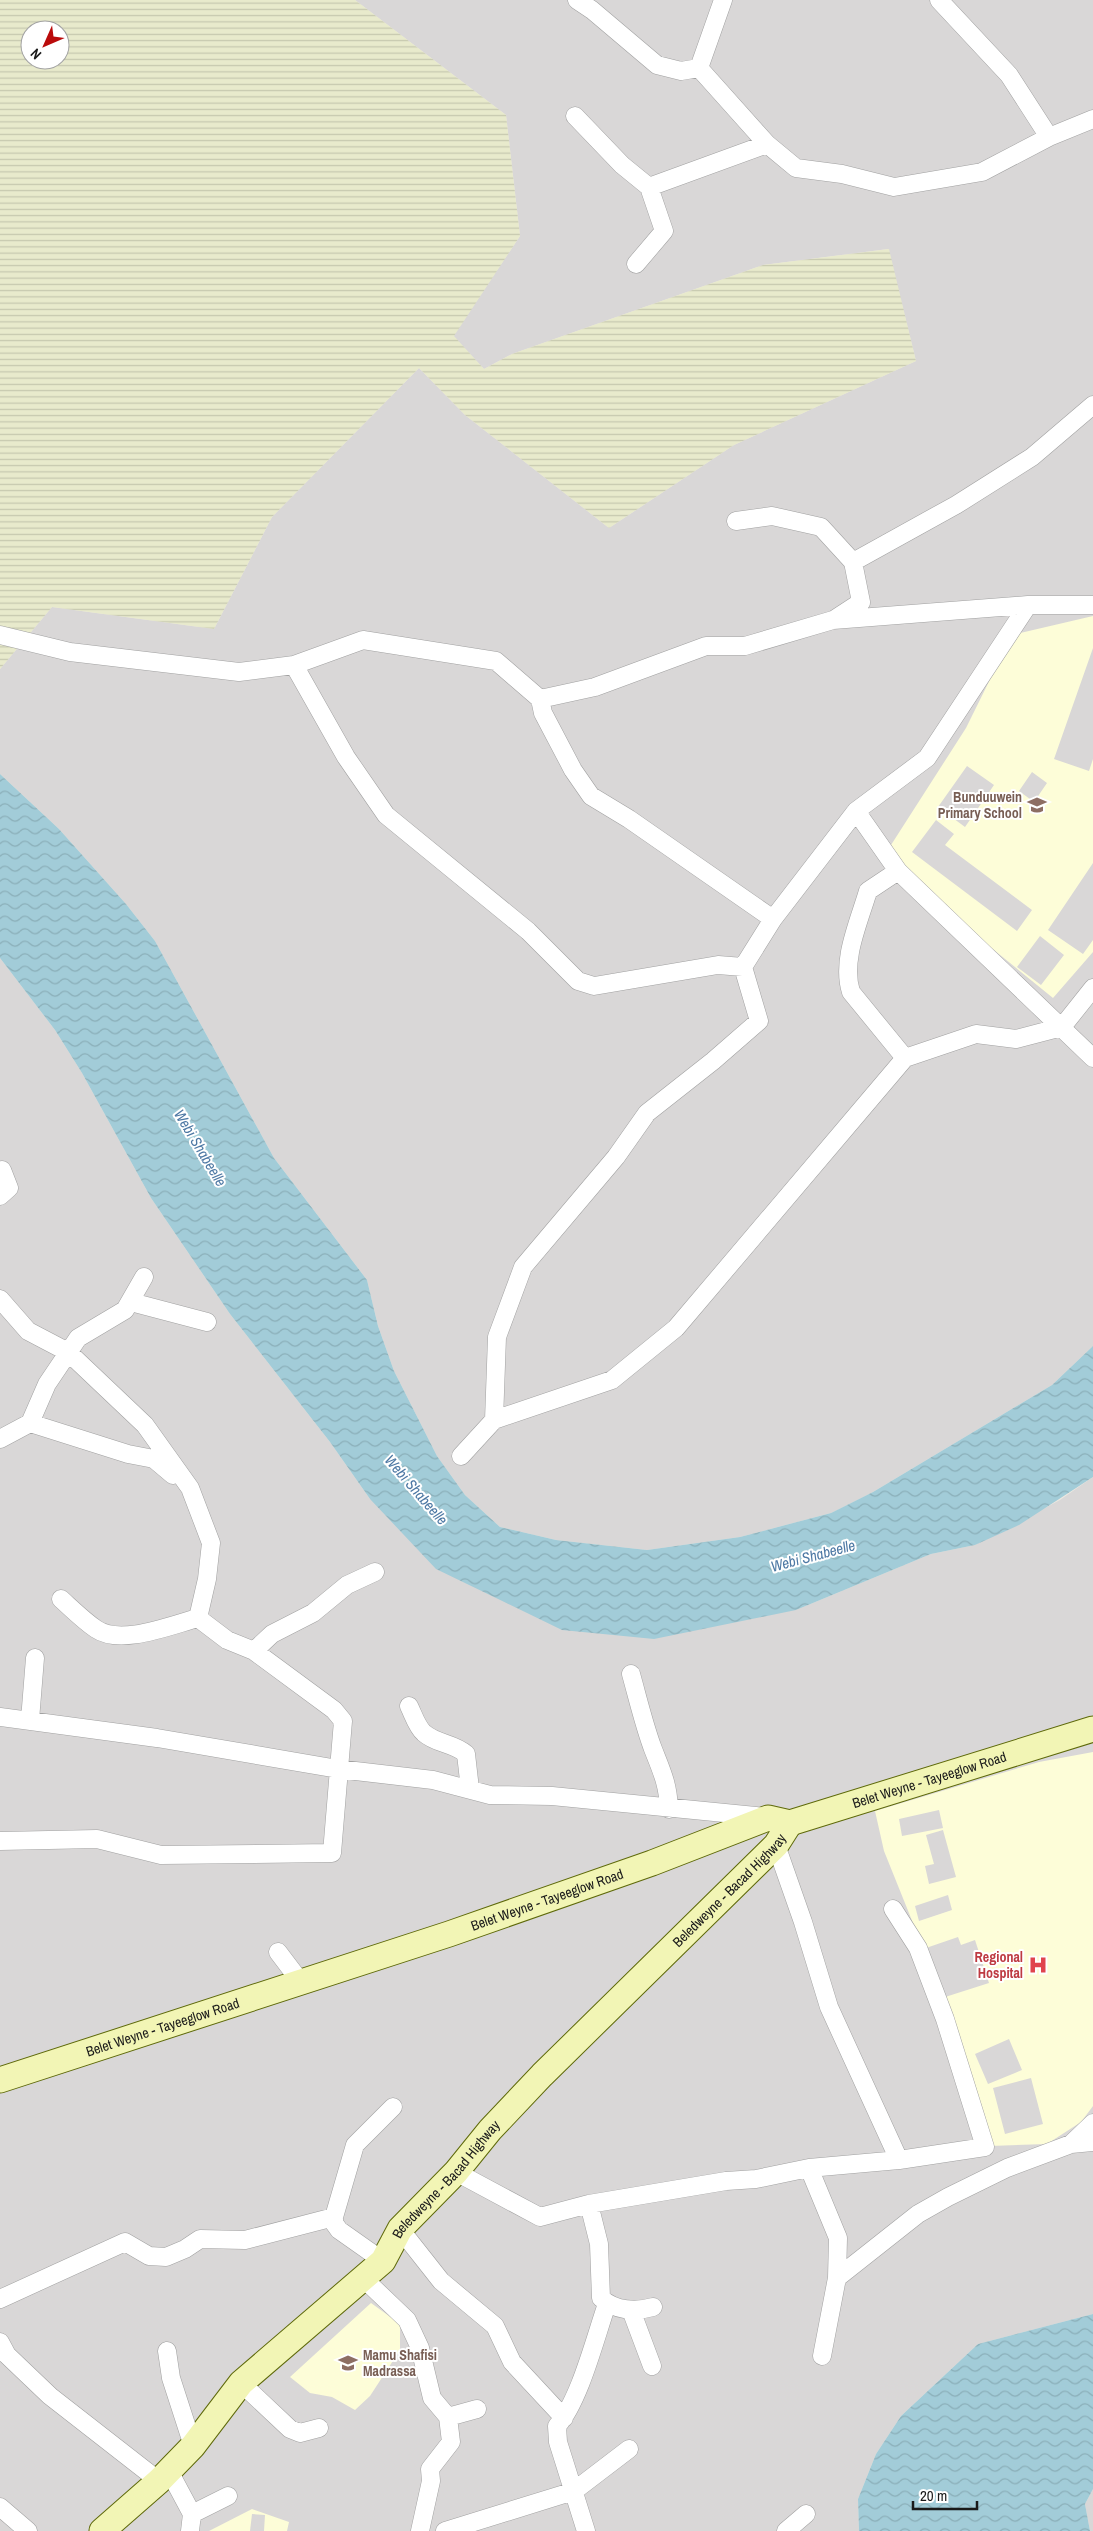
<svg xmlns="http://www.w3.org/2000/svg" width="1093" height="2531" font-family="'Archivo Narrow',sans-serif">
  <defs>
    <pattern id="farmland-rules" width="6" height="5" patternUnits="userSpaceOnUse" patternTransform="scale(1.25)"><rect width="6" height="5" fill="#e8eacc"/><path d="M0 2.5h6" fill="none" stroke="#c6c8af"/></pattern>
    <pattern id="water-waves" width="16" height="10" patternUnits="userSpaceOnUse" patternTransform="scale(1.25)"><rect width="16" height="10" fill="#a2ccd8"/><path d="M0 5q4-4 8 0t8 0" fill="none" stroke="#8bafb9"/></pattern>
  </defs>
  <rect width="100%" height="100%" fill="#ece8e0"/>
  <path fill="#d9d7d7" d="M355,0h738v1346l-41,39 -179,107 -42,21 -91,24 -93,13 -91,-10 -56,-13 -35,-32 -28,-39 -43,-85 -16,-45 -11,-46 -93,-122 -119,-217 -29,-37 -67,-75 -59,-55v-105l52,-62 162,22 58,-112 147,-149 46,47 144,113 125,-83 182,-84 -28,-112 -125,16 -251,89 -28,15 -31,-33 67,-100 -14,-121z
    M0,958l55,72 27,43 69,125 79,116 100,128 40,57 426,111 135,-56 44,-9 85,-45 33,-23v837l-115,30 -77,72 -25,38 -18,45 1,32h-859z
    M1093,2489v42h-3l-5,-27z"/>
  <path fill="#fdfdd8" fill-rule="evenodd" d="M1093,616v32l-39,111 35,12 4,-12v104l-45,67 35,24 10,-14v12l-40,46 -145,-118 -17,-35 75,-117 46,-93zM967,766l27,19 -29,42 -27,-20zM1032,772l15,11 -13,19 -15,-11zM936,820l18,14 -9,11 87,65 -15,21 -105,-79zM1040,936l24,19 -23,30 -24,-18z
    M1093,1752v354l-12,16 -34,22 -57,2 -73,-213 -33,-82 -9,-40 164,-49zM939,1810l4,18 -41,8 -3,-17zM943,1830l13,47 -27,7 -4,-18 9,-2 -8,-29zM948,1895l4,15 -33,11 -4,-15zM958,1937l3,8 14,-5 14,43 -47,15 -16,-50zM1009,2039l13,31 -34,14 -13,-30zM1031,2078l12,46 -38,10 -12,-46z
    M371,2303l29,21v26l-30,46 -15,14 -23,-13 -22,-4 -20,-16z
    M252,2509l37,13 -2,9h-23l1,-16 -13,-1 -2,17h-41z"/>
  <path fill="url(#farmland-rules)" fill-rule="evenodd" d="M0,0h355l151,115 14,121 -66,100 30,33 28,-15 251,-89 126,-16 27,112 -182,84 -125,83 -144,-113 -46,-47 -147,149 -58,112 -162,-22 -52,62zM30,30h30v30h-30z"/>
  <path fill="url(#water-waves)" d="M0,774l59,55 67,75 29,37 119,217 93,122 11,46 16,45 43,85 28,39 35,32 56,13 91,10 93,-13 91,-24 42,-21 179,-107 41,-39v131l-74,48 -44,20 -44,9 -135,56 -142,29 -92,-9 -126,-61 -66,-70 -40,-57 -100,-128 -79,-116 -69,-125 -27,-43 -55,-72z
    M1093,2314v175l-8,15 5,27h-231l-1,-32 18,-45 25,-38 77,-72z"/>
  <g fill="none" stroke-linecap="round" stroke-linejoin="round">
    <g stroke="#a1a1a1" stroke-width="19">
      <path id="street" d="M577,0l15,10 65,55 24,6 18,-3
        M939,0l70,75 40,62
        M699,68l68,76 29,24 46,6 52,13 88,-15 67,-35 44,-18
        M699,68l24,-68
        M575,116l47,49 27,22 15,44 -28,33
        M649,187l118,-43
        M736,521l36,-5 49,11 32,35 8,40 -26,17
        M853,562l103,-57 76,-48 61,-52
        M1028,605l-101,153 -71,53 -83,108 -30,48 16,54 -46,40 -66,52 -31,44 -93,110 -26,70 -3,83 118,-40 64,-52 229,-270 71,-24 40,5 46,-12 31,-39
        M0,635l70,17 169,20 55,-7 69,-25 133,21 44,38 3,14 30,57 18,26 38,23 144,100
        M294,665l52,92 40,58 142,116 50,50 16,5 124,-21 25,2
        M540,699l55,-12 111,-41h39l88,-26 195,-15h65
        M856,811l42,60 195,187
        M898,871l-30,20c-9,31 -27,69 -17,101l54,66
        M0,1196l9,-8 -7,-18
        M0,1299l28,32 40,21 77,73 45,63 21,55 -4,36 -9,39
        M131,1302l76,20
        M30,1423l98,31 26,5 19,16
        M0,1439l30,-16 17,-39 31,-46 47,-28 19,-33
        M461,1456l33,-36
        M61,1599c11,10 22,21 35,30 25,17 75,-4 102,-11
        M254,1651l18,-17 41,-21 34,-28 28,-13
        M631,1674c7,25 13,51 22,75 9,23 15,35 16,60
        M409,1706c4,8 8,21 15,27 12,11 30,10 42,21l4,35
        M0,1717l157,21 181,31 95,11 57,15 62,1 213,21
        M30,1720l5,-62
        M0,1841l97,-2 64,16 171,-2 11,-132 -9,-11 -80,-59 -27,-11 -29,-22
        M776,1845l27,77 26,85 70,153
        M278,1952l22,29
        M1071,2144l22,-21
        M809,2168l29,70 -1,40 -15,78
        M456,2172l84,45 49,-13 137,-23 30,-2 53,-11 90,-8 86,-13 -40,-128 -27,-71 -25,-39
        M589,2204l10,40 2,54c14,13 35,14 52,9
        M400,2229l41,52 54,45 17,36 52,56
        M383,2261l-44,-31 -5,-7v-6l21,-72 38,-38
        M363,2278l44,42 13,28 12,50 16,19 3,25 -21,27 1,12 -11,50
        M837,2278l81,-64 30,-17 59,-29 64,-24 22,-2
        M0,2299l125,-57 24,14 17,1 19,-8 15,-10 45,1 89,-23
        M631,2310l21,56
        M0,2342l7,13 43,41 109,85
        M167,2351l4,27 22,68
        M241,2383l49,46 10,4 19,-5
        M448,2417l29,-8
        M169,2471l23,43 -2,17
        M0,2507l28,24
        M192,2514l36,-18
        M445,2531l129,-40 55,-42
        M586,2531l-28,-89 -1,-16c23,-26 38,-88 50,-122
        M786,2531l20,-17"/>
    </g>
    <g stroke="#5e690a" stroke-width="27">
      <g id="secondary">
        <path id="s1" d="M0,2080l449,-146 203,-71 116,-45 22,5 303,-94"/>
        <path id="s2" d="M102,2531l57,-50 34,-35 48,-63 142,-122 17,-32 56,-57 34,-42 52,-55 234,-230 14,-22"/>
      </g>
    </g>
    <use href="#street" stroke="#fff" stroke-width="18"/>
    <use href="#secondary" stroke="#f2f5b5" stroke-width="25"/>
  </g>
  <defs>
    <g id="school-bare" transform="scale(1.5)"><path d="M0-5L7-2L0 1L-7-2ZM-4 1L0 2.5L4 1V4Q0 6-4 4Z" fill="#8d6e63" stroke="#fff" stroke-width="2.5" paint-order="stroke"/></g>
    <g id="hospital-bare" transform="scale(1.5)"><path d="M-5-5h3v3.5h4V-5h3V5h-3V1.5h-4V5h-3Z" fill="#e0444e" stroke="#fff" stroke-width="2.5" paint-order="stroke"/></g>
  </defs>
  <g fill-rule="evenodd">
    <use href="#school-bare" x="1037" y="805"/>
    <use href="#hospital-bare" x="1038" y="1965"/>
    <use href="#school-bare" x="348" y="2363"/>
  </g>
  <g text-anchor="middle" stroke-width="4" stroke-linejoin="round" paint-order="stroke">
    <g font-size="14" font-weight="bold" fill="#785e54" stroke="#fff" text-anchor="end">
      <text x="1022" y="802">Bunduuwein<tspan x="1022" dy="16">Primary School</tspan></text>
      <text x="363" y="2360" text-anchor="start">Mamu Shafisi<tspan x="363" dy="16">Madrassa</tspan></text>
    </g>
    <g font-size="14" fill="#1a1a1a" stroke="#fff">
      <text dy="5" stroke="none"><textPath href="#s1" startOffset="980">Belet Weyne - Tayeeglow Road</textPath></text>
      <text dy="5" stroke="none"><textPath href="#s2" startOffset="900">Beledweyne - Bacad Highway</textPath></text>
      <text dy="5" stroke="none"><textPath href="#s1" startOffset="576">Belet Weyne - Tayeeglow Road</textPath></text>
      <text dy="5" stroke="none"><textPath href="#s1" startOffset="171">Belet Weyne - Tayeeglow Road</textPath></text>
      <text dy="5" stroke="none"><textPath href="#s2" startOffset="495">Beledweyne - Bacad Highway</textPath></text>
    </g>
    <g font-size="14" font-weight="bold" fill="#be3a42" stroke="#fff" text-anchor="end">
      <text x="1023" y="1962">Regional<tspan x="1023" dy="16">Hospital</tspan></text>
    </g>
    <g font-size="15" font-style="italic" fill="#4d78a4" stroke="#fff">
      <text transform="translate(200 1148) rotate(59)" y="5">Webi Shabeelle</text>
      <text transform="translate(416 1490) rotate(49)" y="5">Webi Shabeelle</text>
      <text transform="translate(813 1556) rotate(-15)" y="5">Webi Shabeelle</text>
    </g>
  </g>
  <g transform="translate(45 45) rotate(225)"><circle r="24" fill="#ffffff" stroke="#a3a3a3"/>
  <path d="M0-4L9 19L0 12L-9 19Z" fill="#ba0b0b"/>
  <text y="-8" font-size="14" font-weight="bold" text-anchor="middle" fill="#1a1a1a">N</text>
  </g>
  <path d="M913 2501v8h64v-8" fill="none" stroke="#1a1a1a" stroke-width="2.5"/>
  <text x="920" y="2501" font-size="15" fill="#1a1a1a" stroke="#ffffff" stroke-width="4" paint-order="stroke">20 m</text>
</svg>
